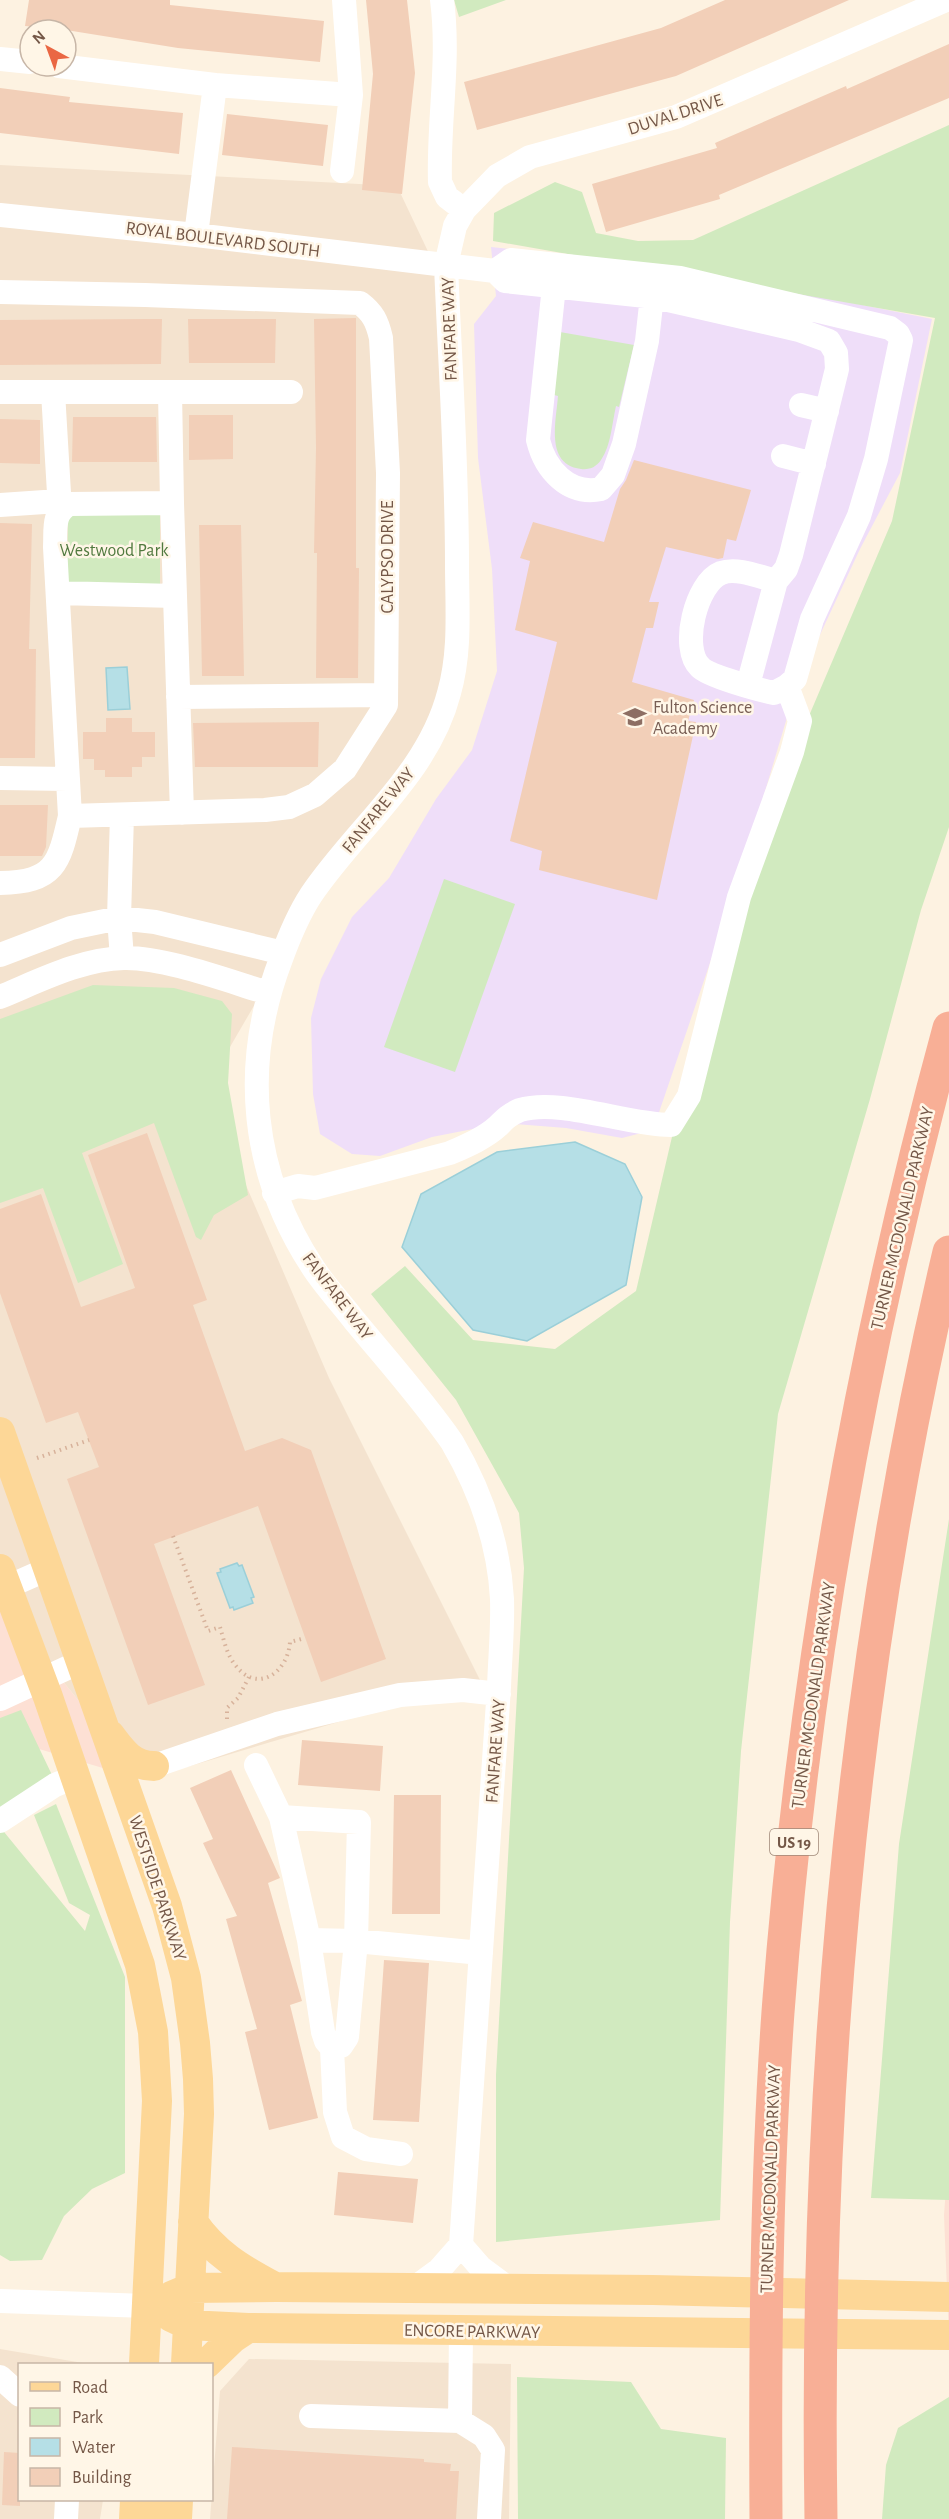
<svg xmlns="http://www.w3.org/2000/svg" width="949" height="2519" font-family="'Alegreya Sans',sans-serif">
  <rect width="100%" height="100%" fill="#fdf2e1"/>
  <path fill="#f4e3cf" d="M0,165l397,21 54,114 -2,396 -183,289 -61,105 124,288 151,302 -337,100 -143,-176z
    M0,2349l89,15h-69v136h83l-3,19h-100z
    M249,2359l262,5 -2,155h-299l10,-128z"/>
  <path fill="#fde0d4" d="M0,1604l143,176 -124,-37 -19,8z
    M949,2149v191l-5,-125z"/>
  <path fill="#efdef9" d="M491,247l173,18 268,54 -32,154 -40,76 -63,135 -56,188 -88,258 -31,8 -56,-10 -51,-4 -37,4 -46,9 -52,19 -28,-2 -32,-20 -7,-40 -2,-76 10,-39 31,-62 37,-39 47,-79 36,-49 25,-79 -5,-102 -14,-111 -4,-134 22,-28z"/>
  <path fill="#d1eabf" d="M454,0h52l-47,17z
    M949,125v702l-28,83 -51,189 -92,315 -37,337 -11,171 -10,298 -224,22v-167l28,-507 -5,-55 -63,-113 -85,-106 34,-28 68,74 82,9 81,-58 39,-167 119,-373 98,-230 43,-203 -442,-77 1,-28 61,-31 27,10 14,41 42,8 55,-1z
    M560,332l74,13 -15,62 -3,-1c-4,17 -5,40 -15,54 -5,7 -11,10 -20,9 -36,-4 -25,-47 -23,-73l-4,-1z
    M160,513v73h-93l1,-72z
    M444,879l71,25 -60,168 -71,-25z
    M93,985l81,3 48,13 10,13 -4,69 20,112 -34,20 -13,25 -5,-3 -42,-114 -72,30 41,111 -45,19 -35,-95 -43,15v-184z
    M949,1519v681l-78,-2 28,-354z
    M21,1710l31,65 -52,36v-93z
    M56,1804l69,173v196l-33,16 -28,27 -22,44 -32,1 -10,-6v-428l85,104 5,-16 -21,-12 -35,-88z
    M517,2377l114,5 30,47 65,9 -1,81h-207z
    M949,2397v122h-67l4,-54 12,-37z"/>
  <path fill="#b5dfe6" stroke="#9bcfd8" stroke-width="1.5" d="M127,667l3,42 -22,1 -2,-42z
    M575,1142l50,22 17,33 -16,88 -99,56 -54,-11 -71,-83 19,-53 76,-42z
    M237,1563l2,3 3,-1 12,32 -3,1 2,5 -19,7 -1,-3 -3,1 -13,-35 4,-1 -1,-3z"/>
  <path fill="#f2cfb8" d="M29,0h141v5l154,16 -4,41 -142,-14 -112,-18 -41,-4z
    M366,0h41l8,73 -13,121 -40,-4 11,-116z
    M725,0h124l-173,76 -199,54 -13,-48 197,-54z
    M949,44v54l-230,97 1,4 -114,33 -14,-48 125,-36 -2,-5 131,-57 1,3z
    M0,88l70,9 -1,5 114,11 -4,41 -179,-21z
    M227,114l101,11 -5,41 -101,-11z
    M356,318v250h3l-1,110h-42l1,-125h-3l2,-105 -2,-129z
    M145,319h17l-1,45 -161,1v-45z
    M188,319h88l-1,44h-86z
    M189,415h44v44l-44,1z
    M73,417h83l1,45h-85z
    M0,419l40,1v44l-40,-1z
    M634,460l117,30 -15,51 -9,-2 -4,19 -5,1 -52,-12 -17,55h10l-6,26h-7l-14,54 62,18 -6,21 8,1 -39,178 -118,-30 3,-19 -32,-10 47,-199 -42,-12 15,-69 -10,-3 13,-36 71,20 16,-53 6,-9z
    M0,523l32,1 -3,125h7l-1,109h-35z
    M199,525h42l3,151h-42z
    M106,718h26v14h23v25h-13v10h-10v10h-27v-7h-11v-11h-11v-27h23z
    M319,722l-1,45h-123l-2,-44z
    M0,805h48l-2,42 -4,9h-42z
    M147,1133l60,167 -14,5 52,146 37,-13 29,12 75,209 -65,23 -63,-176 -104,38 51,141 -57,20 -81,-226 32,-12 -21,-55 -32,11 -46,-130v-84l41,-15 40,113 54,-19 -47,-133z
    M302,1740l81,6 -3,45 -82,-6z
    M231,1770l49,108 -12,5 34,118 -12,4 28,113 -49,12 -24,-98 12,-3 -31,-110 11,-3 -34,-73 10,-4 -23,-51z
    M394,1795h47l-1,119h-48z
    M384,1960l45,3 -10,159 -46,-2z
    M338,2172l80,7 -5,44 -79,-8z
    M232,2447l192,12v3l27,2 -1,7h9l-3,48h-229z
    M4,2452l16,1v53l-18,-1z"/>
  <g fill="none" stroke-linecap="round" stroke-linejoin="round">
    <path stroke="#d7b29b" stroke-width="4" stroke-dasharray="1.5 4.5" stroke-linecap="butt" d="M37,1458l52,-18
      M173,1536l35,95 12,-4c4,13 7,29 16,39 22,28 52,6 54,-24l15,-4
      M227,1719v-11l11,-10 11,-21"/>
    <path stroke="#fff" stroke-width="24" d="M442,0c8,61 -4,121 -2,182l7,15 17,13
      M0,59l30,3
      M59,66l156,19 -19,150
      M215,85l136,10 -7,-95
      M342,171l9,-76
      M0,215l196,20 299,36 10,10 150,16 144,33 30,11 7,12 1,16 -46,186 -5,14 -10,12 -28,104
      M495,271l16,-11 169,18 210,50 8,6 3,6 -25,119 -17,57 -47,103 -17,60 -8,7 -13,7c-14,-3 -66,-17 -74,-26 -20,-19 -4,-84 21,-94 16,-6 39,4 55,8
      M554,286l-16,154c7,29 30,56 63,49l12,-14 11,-31 23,-103 5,-45
      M0,292l145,3 215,8c13,10 17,18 21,35l7,135 -2,232 -41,64 -30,26 -26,12 -24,3 -195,6
      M0,392h291
      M53,392l7,118
      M170,392l2,111
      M801,405l26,6
      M783,456l31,8
      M0,505l59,-4
      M58,593l117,3
      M178,697l208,-2
      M0,778l68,1
      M122,815l-3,103 3,40
      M0,883c55,-1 59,-19 70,-67l-15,-269c1,-18 -3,-33 14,-43l103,-1 10,310
      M0,955l71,-27 48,-10 36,4 128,31
      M0,997c39,-16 81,-38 124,-39 40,-1 104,23 144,35
      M274,1193l24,-7 17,2 135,-35c16,-7 35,-15 48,-27 7,-7 12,-12 22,-16 40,-12 107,15 151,15l18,-29 50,-199 53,-145 8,-31 -13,-35
      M0,1590l48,-21
      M0,1699l80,-37
      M256,1765l25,52 78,5 -3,119 -9,96 -6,9 -9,2
      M154,1766l123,-42 123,-29 63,-5 36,4
      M281,1817l28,123 14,92 3,9 6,7 3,64 8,25 23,12 35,5
      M0,1821l55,-36 20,-8
      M309,1940l47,1 125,12
      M461,2245l20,23 30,22
      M413,2289l26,-19 22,-25 38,-558c1,-29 4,-59 3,-88 -3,-57 -22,-109 -50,-157 -30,-43 -65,-82 -98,-122 -13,-17 -28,-33 -40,-51 -63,-95 -74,-203 -33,-310 8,-22 17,-44 30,-64 46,-68 117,-121 138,-202 12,-42 8,-86 8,-129 0,-100 -7,-200 -11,-299l9,-39 9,-16 33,-34 33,-19 146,-40 270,-117
      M0,2301l147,5
      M0,2377l20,18
      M311,2416l149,5 24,15 9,14 -4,69
      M460,2421l1,-90
      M66,2519l1,-19"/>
    <path stroke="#fdd797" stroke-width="30" d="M0,1432l167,474 19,72 9,65 3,36 1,35 -13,250
      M0,1569l48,128 92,268 13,67 4,69 -13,263
      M110,1735c12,16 22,31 44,31
      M193,2222c21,31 48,47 80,64
      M171,2296l19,-8 86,-1 377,3 296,7
      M171,2317l17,8 60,3 701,7
      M206,2364l27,-26 15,-10
      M134,2519l1,-19
      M156,2519l1,-19
      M177,2519l1,-19"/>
    <path stroke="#f8af96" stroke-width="33" d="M766,2519c-1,-169 0,-338 12,-507 25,-333 83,-662 171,-984
      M821,2519c-7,-426 30,-852 128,-1267"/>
  </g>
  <defs>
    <g id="school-bare" transform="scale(1.8)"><path d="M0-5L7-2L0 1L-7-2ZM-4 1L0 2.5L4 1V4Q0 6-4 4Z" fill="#8d6e63" stroke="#fff6e7" stroke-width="2.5" paint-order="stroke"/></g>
  </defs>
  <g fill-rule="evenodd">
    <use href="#school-bare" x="635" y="717"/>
  </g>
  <g text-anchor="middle" stroke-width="5" stroke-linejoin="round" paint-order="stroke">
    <rect fill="#fff6e7" stroke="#9e8777" stroke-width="1.5" x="770" y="1829" width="48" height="26" rx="4.5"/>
    <g font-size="16" font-weight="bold" fill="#745747">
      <text x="794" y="1848">US 19</text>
    </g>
    <g font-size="18" fill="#745747" stroke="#fff6e7">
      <text transform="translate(675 114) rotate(-18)" y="6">DUVAL DRIVE</text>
      <text transform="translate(223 239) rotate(7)" y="6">ROYAL BOULEVARD SOUTH</text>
      <text transform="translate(449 329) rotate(-92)" y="6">FANFARE WAY</text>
      <text transform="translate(387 557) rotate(-90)" y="6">CALYPSO DRIVE</text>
      <text transform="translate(378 810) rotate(-51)" y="6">FANFARE WAY</text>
      <text transform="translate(902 1218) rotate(-77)" y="6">TURNER MCDONALD PARKWAY</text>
      <text transform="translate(338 1296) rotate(53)" y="6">FANFARE WAY</text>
      <text transform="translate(813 1695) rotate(-82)" y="6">TURNER MCDONALD PARKWAY</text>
      <text transform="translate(495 1751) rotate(-86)" y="6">FANFARE WAY</text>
      <text transform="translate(158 1888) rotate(72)" y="6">WESTSIDE PARKWAY</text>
      <text transform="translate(770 2179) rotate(-88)" y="6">TURNER MCDONALD PARKWAY</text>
      <text transform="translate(472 2331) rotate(1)" y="6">ENCORE PARKWAY</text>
    </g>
    <g font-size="18" fill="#517a3f" stroke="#fff6e7">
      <text x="114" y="556">Westwood Park</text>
    </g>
    <g font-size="18" fill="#785e54" stroke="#fff6e7" text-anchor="start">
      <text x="653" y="713">Fulton Science<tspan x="653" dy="21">Academy</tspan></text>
    </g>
  </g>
  <rect x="18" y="2363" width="195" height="138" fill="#fff6e7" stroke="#c7b6a7" stroke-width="1.5"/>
  <rect x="30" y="2382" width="30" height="9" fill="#fdd797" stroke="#c7b6a7" stroke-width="1.5"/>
  <text x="72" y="2393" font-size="18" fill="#745747">Road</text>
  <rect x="30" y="2408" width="30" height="18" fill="#d1eabf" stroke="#c7b6a7" stroke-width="1.5"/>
  <text x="72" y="2423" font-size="18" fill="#745747">Park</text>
  <rect x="30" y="2438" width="30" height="18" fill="#b5dfe6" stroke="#c7b6a7" stroke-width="1.5"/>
  <text x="72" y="2453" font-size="18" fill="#745747">Water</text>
  <rect x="30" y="2468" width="30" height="18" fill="#f2cfb8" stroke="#c7b6a7" stroke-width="1.5"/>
  <text x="72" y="2483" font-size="18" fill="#745747">Building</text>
  <g transform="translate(48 48) rotate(319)"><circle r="28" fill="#fff6e7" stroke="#c7b6a7" stroke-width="1.5"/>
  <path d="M0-4.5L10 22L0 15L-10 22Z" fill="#ea6743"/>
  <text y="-9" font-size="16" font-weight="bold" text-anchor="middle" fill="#745747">N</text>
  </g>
</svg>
